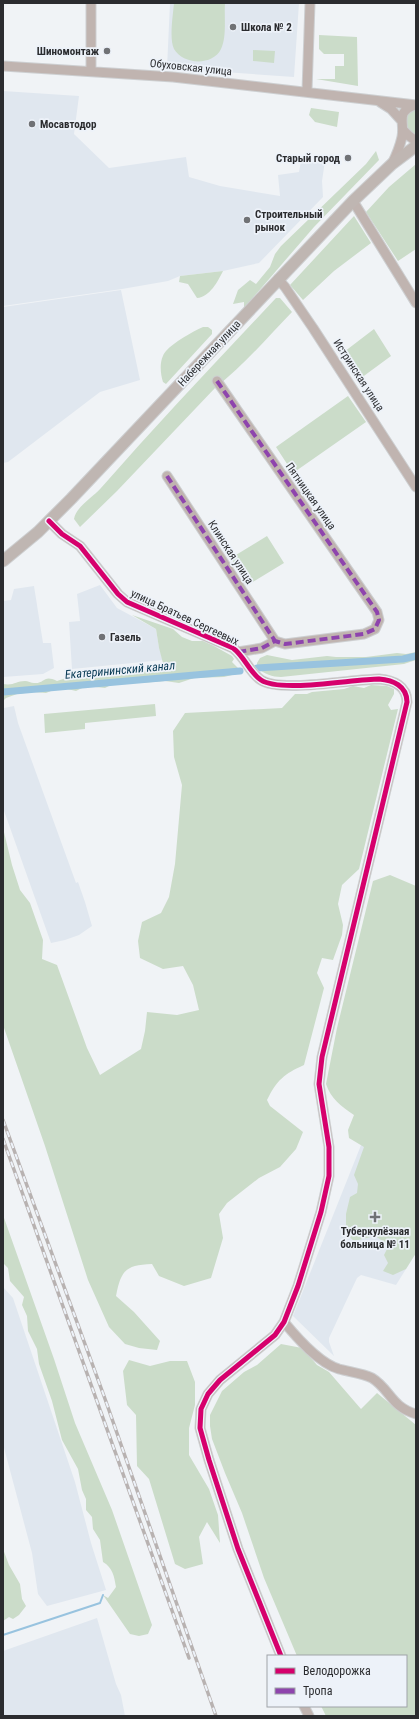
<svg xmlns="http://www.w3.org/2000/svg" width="419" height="1719" font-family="'Roboto Condensed',sans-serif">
  <rect width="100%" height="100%" fill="#f0f3f6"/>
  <path fill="#e0e7ef" d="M170,3h129l-5,74 -127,-9z
    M3,91l76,5 -5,38 35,34 77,-11 3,20 31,9 60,10 -2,-21 21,-3 2,-11 7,1 11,-3 6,2 -3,20 1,16 -64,66 -36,8 -43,5 -12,5 -46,8 -119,17z
    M121,290l19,90 -40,12 -92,70 -5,1v-156z
    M100,585l17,23 39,21 3,19 4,12 -91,9 -3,-47 11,-1 -3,-27z
    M34,586l9,57h8l3,25 -11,6 -40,3v-76l8,-1 3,-11z
    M3,706l1,2 10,-2 4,17 58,160 2,-1 7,20 7,24 -13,9 -14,5 -14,3 -48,-135z
    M416,1007v246l-20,32 -35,-10 -4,3 -28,60v4l5,14 -41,-40z
    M3,1287l10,11 62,184 16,61 15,47 -59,16 -9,-12 -6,-41 -29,-109z
    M97,1618l19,66 5,11 4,21h-122v-65z"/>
  <path fill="#cbdcc9" d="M174,3h51c-1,14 2,33 -4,46 -8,17 -38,16 -47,0 -5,-10 -1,-34 0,-46z
    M319,35l38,2 1,49 -42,-7h19v-13h9v-12h-20l-5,-5z
    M253,50l22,1 -1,12 -21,-2z
    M311,108l28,4 -2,15 -22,-5 -6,-7z
    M412,110l4,1v24l-8,-4 -3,-9 2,-8z
    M376,151l3,9 -65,67 -70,81v-6l-11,2 5,-14 12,-10 6,4 14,-17 5,-13 6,-8 85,-82z
    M416,164v85l-18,12 -32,-49 23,-25z
    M354,216l17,27 -37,28 -31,29 -13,-15z
    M223,271c-5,10 -13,26 -26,27l-9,-14 -9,-2 1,-6z
    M276,298h4l12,14c-25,26 -49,54 -77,76l-98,103 -37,36 -6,-8c2,-12 18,-21 27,-31 57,-65 116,-127 175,-190z
    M203,327h5l4,3v4l-46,50 -3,-2c-3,-9 -4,-23 3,-31 8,-9 26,-19 37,-24z
    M374,329l17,27 -34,25 -17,-26z
    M348,396l18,26 -73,51 -17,-26z
    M267,536l17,27 -38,23 -15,-28z
    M132,615l41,14 9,8 10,4h11l11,5 18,10 2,3 -2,3 7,7 1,4 -16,4 -30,1 -15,5 -14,-2 -25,2 -10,-1 -17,2 -8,4 -19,-2 -10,5 -13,-3 -7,1 -10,4 -13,-1 -16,2 -11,4 -3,3v-17c11,2 13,-3 22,-3 3,0 6,2 9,2 11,1 9,-9 23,-2l15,-5 12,-1 7,2h7l13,-6 22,3 31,-7 -5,-19 -3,-19z
    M416,652v8l-12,4 -123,13c-9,0 -16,-3 -24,-9v-5l3,-5 7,-3 25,5 35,-4 9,1h30l31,-4 9,1z
    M371,685l16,1 7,3v5l-6,11 3,5 7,-1 -39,160 -17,16 -4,19 5,21 -1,10 -9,25 -11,-2 -5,15 7,15 -20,77c-20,9 -27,15 -37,35l3,6 33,26 -7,17 -16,18 -21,11 -32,25 -8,11 4,24 -12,40 -27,8 -25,-10 -7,-12c-26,1 -31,6 -36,32l18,16 26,29 -3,9 -18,-2 -14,-4 -16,-17 -21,-47 -43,-134 -42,-121v-197l9,37 8,25 10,13 13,37 -1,19 15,6 30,83 13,27 41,-26 4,-18 2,-19 30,3 22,-5 -6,-25 -10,-19 -20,3 -23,-11 -2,-17 4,-19 19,-9 8,-16 6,-33 7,-79 -8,-28 -1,-26 12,-18 97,-5 13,-14h12l5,-2 32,-3 9,-3 11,2z
    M155,704l1,12 -71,7v6l-40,4 -1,-19z
    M390,875l26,11v367l-10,16 -13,6 -10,-4 5,-8 -4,-8 5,-10 -14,-9 -21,5 -8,-7v-20l4,-17 7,-4 1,-9 -4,-9 10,-28 -15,-9 -1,-8 6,-15c-13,-9 -23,-16 -28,-31l11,-56 36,-147z
    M3,1215l51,144 21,64 37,87 40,115 -4,9 -9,2 -9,-2 -27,-39 5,3 8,-11c-2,-11 -3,-19 -13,-25l-3,-22 -7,-11 -1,-12 -6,-7v-11l-4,-9 -4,-21 -16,-29 -10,-39 -13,-37 -2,-15 -9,-18 -1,-15 -5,-11 2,-8 -14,-16 -2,-13 -5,-5z
    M281,1344l21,4 15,17 12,7 32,37 16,-16 39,32v291h-90l-5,-10h85v-50h-109l-33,-78 -22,-65 -17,-40 -13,-34 -2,-13v-11l12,-24 22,-19 13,-7z
    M129,1360l21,6 20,-5h17l8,21v23l-6,23v27l20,34 9,26 2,28 -13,-21 -8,15 4,27 -18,5 -10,-5 -26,-85 -12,-13 -1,-51 -9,-10 -4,-34z
    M3,1549l6,16 11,19 2,15 4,7 -7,9 -6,4 -4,-2 -6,4z"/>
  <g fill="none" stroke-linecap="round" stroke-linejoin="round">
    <path stroke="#98c3df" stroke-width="2" d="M3,1635l97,-32 3,-8"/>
    <path stroke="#98c3df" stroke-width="7" d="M257,668l146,-9 13,-3
      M3,692l237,-21"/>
    <g stroke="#cdcfd1" stroke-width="11">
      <path id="minor" d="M3,66l170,11 243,28
        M91,71v-68
        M307,91l3,-88
        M380,102l11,7 10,11
        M403,130l6,6 7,5
        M392,164c4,-8 8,-18 10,-27 3,-15 -7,-25 13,-32
        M353,201l63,102
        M278,279l7,8 28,41 103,159
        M217,381l160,231 2,8 -4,9 -11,5 -79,10 -10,-3 -13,7 -24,4
        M167,476l108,165
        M49,521l13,13 18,12 38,48 9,8 106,46c12,9 16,24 28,32 19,13 92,-1 118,-1 14,1 28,7 28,23l-85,355 -3,27 10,63v29l-8,36 -23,74 -14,36 -9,13 -55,45 -12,14 -7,15 -1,19 9,32 29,89 43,107
        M284,1322c14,17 35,41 55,47 11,3 23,4 33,9 18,11 19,29 44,36
        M304,1706l5,10"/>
    </g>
    <g stroke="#cdcfd1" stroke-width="13">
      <path id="major" d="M3,561l35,-29 33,-33 282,-298 39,-37 24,-18"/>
    </g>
    <use href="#minor" stroke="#c0b4b0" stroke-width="9"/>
    <use href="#major" stroke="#bfb6b2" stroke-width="11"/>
    <g stroke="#b8b2b1" stroke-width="3.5">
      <path id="rail" d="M3,1120l101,276 112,320
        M3,1139l186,519"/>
    </g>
    <use href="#rail" stroke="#edf2f9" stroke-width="2" stroke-dasharray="6" stroke-linecap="butt"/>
    <path stroke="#8e44ad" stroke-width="4" stroke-dasharray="8 4" stroke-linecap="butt" d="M217,381l160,231 2,8 -4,9 -11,5 -79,10 -10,-3 -13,7 -24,4
      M167,476l108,165"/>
    <g stroke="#edf2f9" stroke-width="8">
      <path id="cycleway" d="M49,521l13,13 18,12 38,48 9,8 106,46c12,9 16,24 28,32 19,13 92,-1 118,-1 14,1 28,7 28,23l-85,355 -3,27 10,63v29l-8,36 -23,74 -14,36 -9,13 -55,45 -12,14 -7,15 -1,19 9,32 29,89 43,107"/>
    </g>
    <use href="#cycleway" stroke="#d6006c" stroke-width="5"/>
  </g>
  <g fill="#707275" stroke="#edf2f9" stroke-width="1.5">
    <circle cx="233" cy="27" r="4"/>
    <circle cx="107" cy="51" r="4"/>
    <circle cx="32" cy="124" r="4"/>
    <circle cx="348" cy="158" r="4"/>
    <circle cx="247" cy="220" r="4"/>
    <circle cx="102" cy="637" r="4"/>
    <path d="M373 1211h4v4h4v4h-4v4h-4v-4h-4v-4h4z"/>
  </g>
  <g text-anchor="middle" stroke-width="3.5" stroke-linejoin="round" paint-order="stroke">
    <g font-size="11" font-weight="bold" fill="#2b2c2f" stroke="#edf2f9" text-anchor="start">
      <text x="241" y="31">Школа № 2</text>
      <text x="99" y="55" text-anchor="end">Шиномонтаж</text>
      <text x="40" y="128">Мосавтодор</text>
      <text x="340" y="162" text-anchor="end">Старый город</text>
      <text x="255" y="218">Строительный<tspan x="255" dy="13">рынок</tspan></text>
      <text x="110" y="641">Газель</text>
      <text x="375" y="1235" text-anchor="middle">Туберкулёзная<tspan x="375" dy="13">больница № 11</tspan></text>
    </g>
    <g font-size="11" fill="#2b2c2f" stroke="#edf2f9">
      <text transform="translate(191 67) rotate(6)" y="4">Обуховская улица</text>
      <text transform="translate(209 353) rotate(-47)" y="4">Набережная улица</text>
      <text transform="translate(359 375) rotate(57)" y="4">Истринская улица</text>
      <text transform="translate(311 496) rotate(55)" y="4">Пятницкая улица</text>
      <text transform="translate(231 552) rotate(57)" y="4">Клинская улица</text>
      <text transform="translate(185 617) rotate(25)" y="4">улица Братьев Сергеевых</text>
    </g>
    <g font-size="12" font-style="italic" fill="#063852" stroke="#edf2f9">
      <text transform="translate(120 670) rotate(-5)" y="4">Екатерининский канал</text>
    </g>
  </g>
  <rect width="419" height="1719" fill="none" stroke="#2b2c2f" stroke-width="8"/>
  <rect x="267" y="1655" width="140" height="52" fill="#edf2f9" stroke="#9fa3a8"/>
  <rect x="275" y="1668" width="20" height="6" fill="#d6006c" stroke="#9fa3a8"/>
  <text x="303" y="1675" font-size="12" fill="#2b2c2f">Велодорожка</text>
  <rect x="275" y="1688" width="20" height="6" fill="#8e44ad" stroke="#9fa3a8"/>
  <text x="303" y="1695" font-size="12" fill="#2b2c2f">Тропа</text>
</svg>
